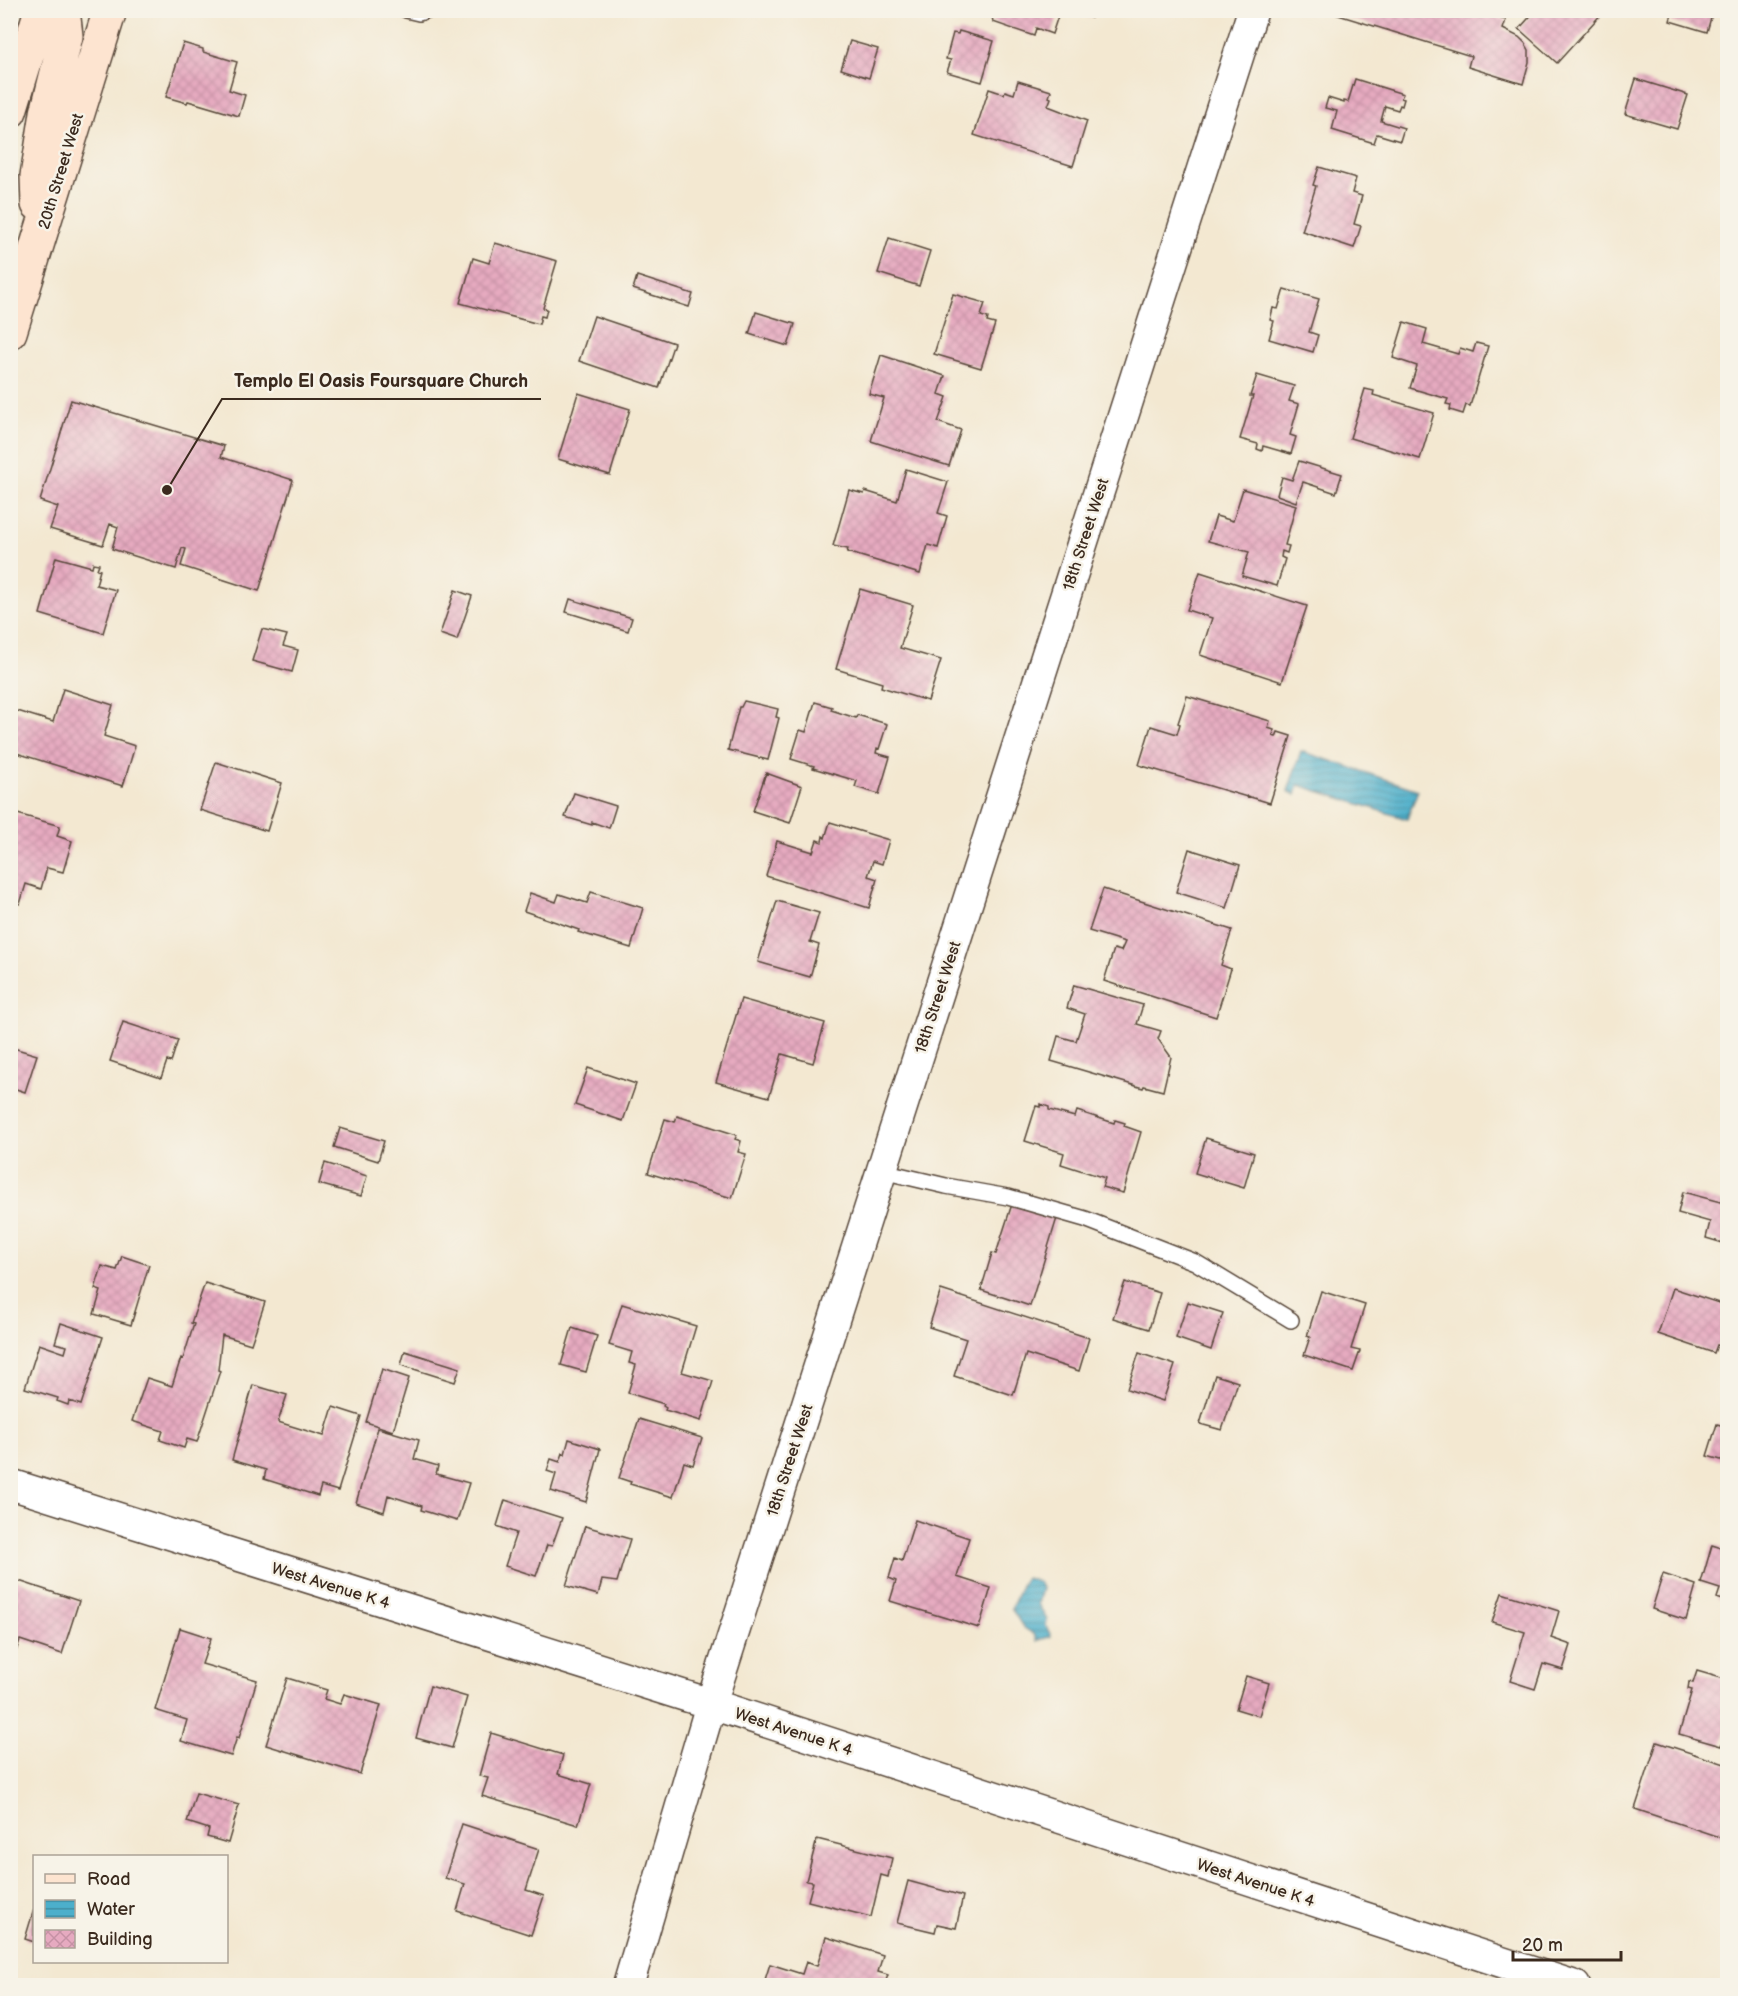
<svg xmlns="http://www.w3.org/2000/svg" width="1738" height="1996" font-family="'Balsamiq Sans',sans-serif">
  <defs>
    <pattern id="water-rules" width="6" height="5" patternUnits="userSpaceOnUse" patternTransform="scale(1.5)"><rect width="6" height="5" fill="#4cafcb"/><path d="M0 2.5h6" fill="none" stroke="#408fa4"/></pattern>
    <pattern id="building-cross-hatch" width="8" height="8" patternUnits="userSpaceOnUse" patternTransform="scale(1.5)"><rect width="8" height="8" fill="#e6aac0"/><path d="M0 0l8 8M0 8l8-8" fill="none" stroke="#c692a5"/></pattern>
  </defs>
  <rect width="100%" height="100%" fill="#f7f3e8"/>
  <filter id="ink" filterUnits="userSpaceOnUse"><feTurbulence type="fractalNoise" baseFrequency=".0167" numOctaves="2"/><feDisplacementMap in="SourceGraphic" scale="12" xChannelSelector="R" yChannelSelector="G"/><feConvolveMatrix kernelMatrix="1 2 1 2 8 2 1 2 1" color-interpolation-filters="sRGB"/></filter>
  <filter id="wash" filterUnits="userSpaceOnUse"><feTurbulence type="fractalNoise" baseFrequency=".008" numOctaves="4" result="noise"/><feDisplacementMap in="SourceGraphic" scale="24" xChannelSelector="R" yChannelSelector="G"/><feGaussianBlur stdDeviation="1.35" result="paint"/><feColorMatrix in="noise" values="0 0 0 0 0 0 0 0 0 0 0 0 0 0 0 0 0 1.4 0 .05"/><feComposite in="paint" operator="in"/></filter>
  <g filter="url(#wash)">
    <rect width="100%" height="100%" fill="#f3e8d1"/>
    <path fill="url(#water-rules)" stroke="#446c74" stroke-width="1.5" d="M1301,751l117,39 -11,29 -108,-34 -3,10 -8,-4z
      M1026,1578l13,4 3,6 -4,16 9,16 -1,6 5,10 -14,5 -2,-6 -12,-8 -12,-19c7,-10 7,-22 15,-30z"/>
    <g id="blocks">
      <path fill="url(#building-cross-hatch)" d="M991,10h69l-8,24 -16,-6 -2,8 -41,-14z
        M1068,10h26l-3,8z
        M1336,10h146v3l24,7 -3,9 16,8 6,6 4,7v12l-6,22 -55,-17 3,-11 -136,-42z
        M1536,10h69l-48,53 -38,-34z
        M1673,10h40l-6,22 -37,-11z
        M959,31l35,10 -12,41 -35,-10 4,-12 -5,-1 7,-26 5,1z
        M850,41l28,8 -9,29 -28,-9z
        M183,43l20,6v3l34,10 -8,28 16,5 -6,21 -51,-15 -1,2 -21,-6z
        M1355,79l48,15 -2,4 3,1 -2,7 -2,-1 -2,5 -13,-4 -4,15 23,7 -4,13 -23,-7 -3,9 -42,-13 5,-19 -12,-3 3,-10 16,5v-2l4,1z
        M1636,79l52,16 -11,34 -52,-15z
        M1018,81l33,10 -2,6 2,1 -3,8 39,15 -14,45 -99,-31 15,-46 15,5 1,-3 9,3z
        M1319,167l37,11 -4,15 10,3 -8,28 7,2 -7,22 -52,-17 14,-45 -3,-1z
        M889,238l41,13 -11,35 -41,-13z
        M495,243l62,18 -14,47 4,1 -2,8 -4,-1 -2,8 -79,-21 13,-45 16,5z
        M637,276l56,18 -4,13 -56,-18z
        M1284,289l35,10 -10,33 9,3 -5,17 -44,-13 5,-18 -4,-1 3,-12 5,1z
        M953,294l32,9 -4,13 7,2 -1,4 8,2 -14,44 -47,-14z
        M756,312l39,12 -7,22 -39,-12z
        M594,316l80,27 -15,45 -80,-27z
        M1404,322l23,7 -4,15 35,10 2,-6 13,4 3,-9 12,3 -18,60 -4,-1 -3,9 -13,-4 1,-5 -5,-1 2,-5 -38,-11 7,-22 -24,-8z
        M881,355l64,21 -6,18 8,3 -9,25 23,8 -12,36 -78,-25 13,-43 -15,-4z
        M1257,375l37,11 -5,15 10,3 -9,31 6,2 -5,17 -28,-8 -1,5 -5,-2 1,-5 -18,-5 13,-43h-3z
        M1365,389l9,2 -1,4 61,18 -14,46 -70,-21z
        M578,393l52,16 -20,66 -52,-16z
        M71,400l153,46 -3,11 72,23 -34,111 -78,-25 5,-17 -4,-1 -6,21 -64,-20 6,-22 -8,-3 -7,21 -53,-16 8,-22 -18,-6z
        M1299,461l43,13 -6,19 -33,-11 -7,20 -19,-7 5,-18 10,3z
        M906,469l42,13 -10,31 9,3 -9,32 -10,-3 -8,29 -73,-22 1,-3 -15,-3 16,-56 15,4 1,-3 32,10z
        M1243,489l53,16 -11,40 4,1 -2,7 -5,-2 -1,6 4,2 -8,27 -35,-10 7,-24 -41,-11 8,-25 17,5z
        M56,557l36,10 1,-4 6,1 -2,5 3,1 -4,15 20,5 -13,43 -63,-19z
        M1200,572l107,34 -25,76 -82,-27 12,-37 -25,-8z
        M860,589l53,16 -13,43 41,12 -13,41 -47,-14 1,-4 -46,-14z
        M455,590l17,6 -15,44 -17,-6z
        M570,599l62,19 -4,13 -62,-19z
        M262,629l25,6 -4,11 15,4 -6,22 -40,-11z
        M63,689l50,16 -9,31 31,10 -12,40 -113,-35 1,-42 42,13z
        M1187,696l83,25 -2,7 6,2 -1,6 3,1 2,-5 13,4 -21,67 -23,-7v1l-108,-32 12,-39 26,8 3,-10 -2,-1z
        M744,701l34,8 -2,8 3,1 -11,42 -40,-10 11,-43h2z
        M815,702l17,5 -1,3 25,8 1,-3 30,9 -8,25 -2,-1 -1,5 14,4 -11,37 -24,-7 2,-6 -44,-13 1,-2 -23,-7 9,-29 6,2z
        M216,762l66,21 -15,48 -67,-21z
        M766,773l36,13 -12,37 -37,-12z
        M574,793l42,13 -7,22 -17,-6v3l-27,-8z
        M14,813l46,13 -3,10 15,5 -9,31 -16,-4 -6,21 -15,-5 -6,20 -10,-3v-77z
        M830,822l59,18 -7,24 -9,-3 -5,15 9,3 -8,29 -103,-32 11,-35 36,11 4,-12 5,2 1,-6 2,2z
        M1189,849l51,16 -13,43 -51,-16z
        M1103,889l129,41 -11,35 10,4 -15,48 -112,-36 10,-32 7,2 4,-9 -36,-11z
        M591,892l52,16 -12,40 -53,-16 1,-2 -55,-19 6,-18 26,9 3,-8 28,9z
        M777,901l42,12 -9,29 9,3 -9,32 -52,-15z
        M1074,985l69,20 -6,19 24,7 -3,8 13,18 -8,34 -19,-5 -1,2 -92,-27 7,-25 18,5 9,-27 -18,-6z
        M741,999l84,24 -12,40 -31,-9 -13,43 -53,-15z
        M123,1022l55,18 -7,22 -4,-1 -6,17 -51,-17z
        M10,1047l27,8 -12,37 -15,-5z
        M588,1068l48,16 -13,37 -48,-16z
        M1040,1104l9,3v3l26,7 2,-6 37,12 1,-3 10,3 -1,3 17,6 -18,61 -21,-6 3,-9 -44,-14 3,-11 -39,-12 11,-35 4,1z
        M677,1116l60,19 -2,4 6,2 -3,11 8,2 -14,44 -84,-25 17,-54 10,3z
        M340,1128l44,13 -6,20 -44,-14z
        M1206,1138l48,15 -10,35 -49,-15z
        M325,1163l42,13 -6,20 -42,-12z
        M1683,1192l45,12v43l-6,-1 1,-3 -17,-5 4,-16 -32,-9z
        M1012,1204l45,14 -27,88 -49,-16 11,-37 4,1z
        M122,1256l27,9 -18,60 -37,-11 7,-23 -6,-2 7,-23 15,4z
        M1125,1282l35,11 -11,36 -36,-11z
        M205,1283l60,19 -14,42 -29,-9 -4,35 2,1 -23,71 -10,-3 -3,9 -24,-8 3,-9 -31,-10 15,-43 25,8 9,-28 2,1 11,-35 -3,-1z
        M1673,1288l55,18v42l-11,-3 -3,8 -56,-19z
        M941,1290l148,48 -10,33 -53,-17 -13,41 -59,-19 12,-37 -37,-12z
        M1321,1291l44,14 -14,44 9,2 -7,20 -49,-16 6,-18 -3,-1z
        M1188,1302l35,11 -12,37 -35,-12z
        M622,1304l74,22 -14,46 31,9 -12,40 -36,-11 1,-2 -3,-2 1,-2 -36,-11 8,-28 -7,-2 3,-11 -23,-7z
        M61,1323l42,14 -22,68 -12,-4 -1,4 -11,-4 1,-3 -33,-10 14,-44 26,9 2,-7 -12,-3z
        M572,1328l25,8 -11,36 -25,-7z
        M405,1351l55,17 -5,14 -54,-17z
        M1139,1353l36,12 -12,36 -36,-12z
        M382,1369l27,9 -16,53 -27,-9z
        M1215,1375l23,7 -16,48 -22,-6z
        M253,1385l34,10 -9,27 46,14 9,-29 28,9 -23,75 -17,-5 -3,10 -54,-17 2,-9 -34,-10z
        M639,1419l63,19 -9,27 -9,-3 -11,35 -43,-13 1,-2 -12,-4z
        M1717,1424l11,3v35l-21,-6z
        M378,1428l41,12 -5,19 24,7 -2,8 33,9 -12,38 -36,-11 1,-4 -34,-11 -4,17 -28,-9z
        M569,1439l31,10 -14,53 -35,-11 5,-17 -9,-3 4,-12 9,3 3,-9 2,1z
        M505,1500l57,18 -10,28 -5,-1 -11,31 -31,-10 11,-33 -19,-7z
        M915,1520l54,18 -12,39 34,11 -12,40 -89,-27 6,-20 -7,-3 6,-20 7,3z
        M585,1526l45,13 -13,43 -15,-2 -4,15 -32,-9z
        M1712,1545l16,5v52l-11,-4 3,-9 -19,-6z
        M1663,1574l33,11 -10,35 -34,-11z
        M10,1578l69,23 -17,53 -42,-14 -6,17 -4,-1z
        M1502,1593l57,18 -8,27 20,7 -8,25 -20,-6 -8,25 -25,-8 15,-49 -33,-10z
        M180,1628l31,10 -9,26 55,16 -18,58 -2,-1 -6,19 -50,-15 6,-21 -32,-10z
        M1697,1671l31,9v45l-7,21 -42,-12 13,-44 -4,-1 1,-7 4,1z
        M1246,1676l23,7 -10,33 -23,-7z
        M287,1678l40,12 -3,9 16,5 4,-10 37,11 -21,69 -94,-29z
        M430,1686l37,11 -15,51 -36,-10z
        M491,1733l72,22 -5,19 33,10 -13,41 -96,-29 6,-18 -9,-2z
        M1657,1742l71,23v75l-93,-31z
        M196,1793l43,12 -11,38 -21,-6 2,-8 -22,-7z
        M462,1824l77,25 -13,41 18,6 -13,39 -74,-24 8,-27 -20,-6z
        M817,1839l75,19 -4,19 -7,-2 -10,42 -63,-16 5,-19 -7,-1z
        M908,1881l55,15 -7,32 -19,-4 -2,8 -38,-9z
        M34,1909v33l-9,-3z
        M826,1937l57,18 -5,17 10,3 -4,11h-121l7,-22 32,10 4,-12 11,4z"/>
    </g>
  </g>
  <g filter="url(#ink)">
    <use href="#blocks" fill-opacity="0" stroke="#574639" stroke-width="1.5"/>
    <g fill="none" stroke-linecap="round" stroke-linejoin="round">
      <g stroke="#574639" stroke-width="18">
        <path id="lane" d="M406,10l13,3 8,-3
          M882,1171l64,15 62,11 77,22 110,43 96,58"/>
      </g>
      <g stroke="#574639" stroke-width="33">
        <path id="street" d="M10,1484l701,220 864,282
          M628,1986l83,-282 542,-1694"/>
      </g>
      <g stroke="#574639" stroke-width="36">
        <path id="secondary" d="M10,111l31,-101
          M38,204l-1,-28 10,-63 19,-77 -3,-26
          M10,332l100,-322"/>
      </g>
      <use href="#lane" stroke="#fff" stroke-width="15"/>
      <use href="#street" stroke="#fff" stroke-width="30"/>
      <use href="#secondary" stroke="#fde4d0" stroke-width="33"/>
    </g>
  </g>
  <g text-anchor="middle" stroke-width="5" stroke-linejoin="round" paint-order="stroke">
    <g font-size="16" fill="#3b2a1e" stroke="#f7f3e8">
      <text transform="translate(60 171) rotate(-73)" y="6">20th Street West</text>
      <text transform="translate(1085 534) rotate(-72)" y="6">18th Street West</text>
      <text transform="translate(937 997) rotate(-72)" y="6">18th Street West</text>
      <text transform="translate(789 1460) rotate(-72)" y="6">18th Street West</text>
      <text transform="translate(331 1585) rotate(17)" y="6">West Avenue K 4</text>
      <text transform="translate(794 1731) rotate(18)" y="6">West Avenue K 4</text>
      <text transform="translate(1256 1882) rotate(18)" y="6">West Avenue K 4</text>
    </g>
  </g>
  <path fill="none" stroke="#3b2a1e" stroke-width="2" d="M167 490L222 399H541"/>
  <circle fill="#3b2a1e" stroke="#f7f3e8" stroke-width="2" cx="167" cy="490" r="6"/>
  <g font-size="18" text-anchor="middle" font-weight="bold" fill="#3b2a1e" stroke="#f7f3e8" stroke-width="5" stroke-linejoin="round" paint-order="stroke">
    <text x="381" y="387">Templo El Oasis Foursquare Church</text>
  </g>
  <rect width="1738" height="1996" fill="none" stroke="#f7f3e8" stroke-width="36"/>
  <rect x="33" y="1855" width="195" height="108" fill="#f7f3e8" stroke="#aca397" stroke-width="1.5"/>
  <rect x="45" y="1874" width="30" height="9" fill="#fde4d0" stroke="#aca397" stroke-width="1.5"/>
  <text x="87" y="1885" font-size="18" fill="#3b2a1e">Road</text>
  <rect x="45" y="1900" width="30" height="18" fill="url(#water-rules)" stroke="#aca397" stroke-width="1.5"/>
  <text x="87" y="1915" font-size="18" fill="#3b2a1e">Water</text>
  <rect x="45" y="1930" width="30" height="18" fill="url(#building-cross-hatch)" stroke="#aca397" stroke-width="1.5"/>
  <text x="87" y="1945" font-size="18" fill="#3b2a1e">Building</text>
  <path d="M1513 1951v9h108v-9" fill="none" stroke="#3b2a1e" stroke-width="3"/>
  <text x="1522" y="1951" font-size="18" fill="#3b2a1e" stroke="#f7f3e8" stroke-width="4.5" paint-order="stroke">20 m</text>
</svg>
